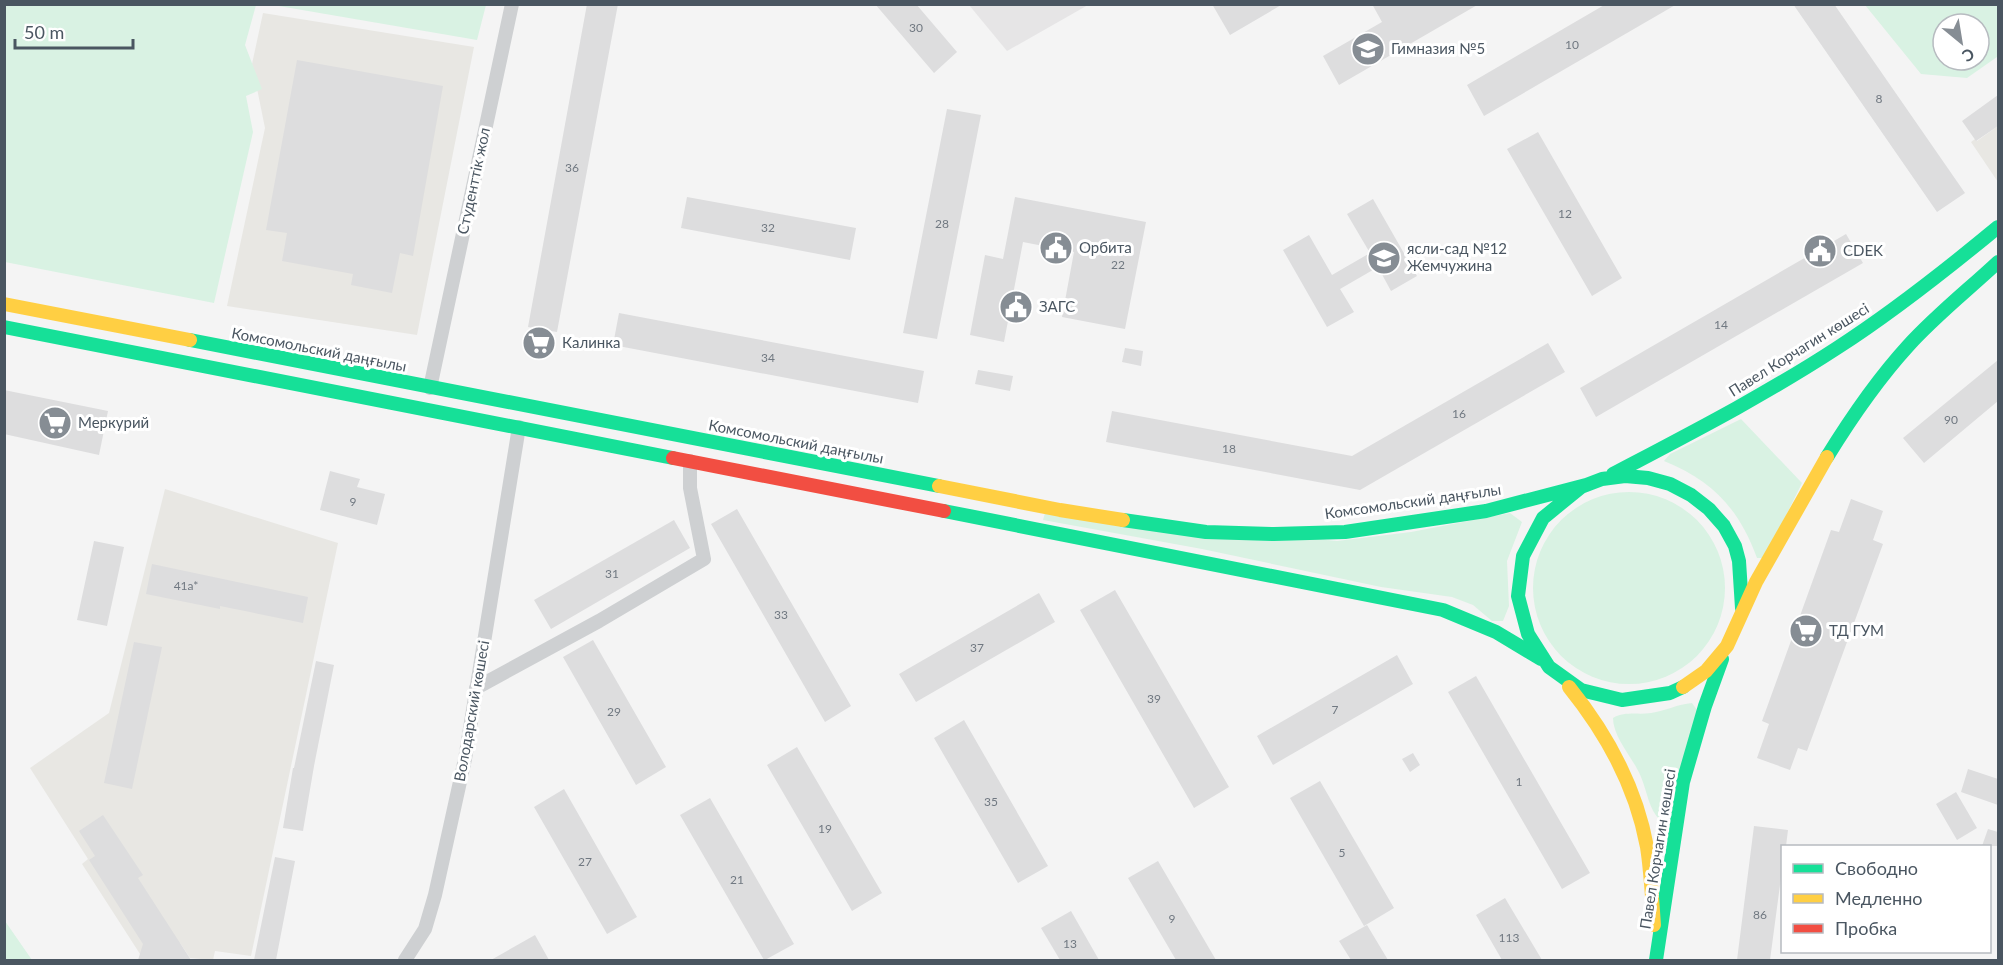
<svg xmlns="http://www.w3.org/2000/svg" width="2003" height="965" font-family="Lato,sans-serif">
  <rect width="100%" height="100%" fill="#f4f4f4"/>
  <path fill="#e8e7e3" d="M263,13l211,34 -57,288 -190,-29 38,-178 -13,-64z
    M1998,126v56l-27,-40 4,-3 2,2z
    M165,489l173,54 -87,413 -36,-5 -2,9 -23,-2 -10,-15 -40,11 -58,-90 6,-5 -58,-91 79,-55z"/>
  <path fill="#e6e5e6" d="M969,5h119l-81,46z"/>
  <path fill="#d9f2e3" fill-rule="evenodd" d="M4,5h252l-11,40 17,44 -16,7 7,36 -39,171 -209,-41z
    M273,5h213l-9,35z
    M1865,5h133v53l-1,-1 -30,21 -46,-4zM1943,24h36v36h-36z
    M1741,419l61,64 -37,75h-8c-18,-49 -44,-77 -93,-97l6,-7z
    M1533 588a96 96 0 1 1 192 0a96 96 0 1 1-192 0Z
    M1045,513l292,28 74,-9 99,-19 12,9 -15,39 2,45 -6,15h-11l-19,-16 -21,-8 -71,-10 -179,-38 -159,-29z
    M1692,703l5,7 -25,104 -5,4 -7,2c-11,-10 -13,-29 -19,-43 -7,-18 -28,-39 -28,-59 12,-7 25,-3 38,-5 14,-2 27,-9 41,-10z
    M4,921h1l27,39h-27z"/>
  <path fill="#ddddde" d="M587,4h31l-61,328 -29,-5z
    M875,4h41l41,48 -23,21z
    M1212,4h71l-53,31z
    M1372,4h107l-140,81 -16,-29 59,-34z
    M1606,4h71l-193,112 -17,-31z
    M1793,4h41l131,189 -28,19z
    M297,60l146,26 -30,170 -13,-3 -8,40 -41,-8 2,-11 -71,-13 5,-28 -21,-3z
    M1998,95v31l-22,15 -14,-20z
    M947,109l34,6 -44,224 -34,-6z
    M1538,132l84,146 -30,18 -85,-147z
    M687,197l169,31 -6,32 -169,-32z
    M1015,197l131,25 -21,107 -63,-12 12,-65 -51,-10 -19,100 -34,-7 15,-80 18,4z
    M1373,199l44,77 -26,15 -13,-24 -38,22 14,23 -27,15 -44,-77 26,-15 23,40 38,-22 -23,-39z
    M1846,234l17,29 -267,154 -16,-29z
    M619,313l305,58 -6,32 -305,-58z
    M1548,343l17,29 -205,118 -254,-48 6,-31 240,45z
    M1125,348l18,3 -2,15 -19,-4z
    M1998,360v41l-74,62 -21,-25z
    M978,370l35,6 -3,15 -35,-7z
    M4,390l104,21 -9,44 -95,-21z
    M330,471l30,8 -3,8 28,7 -8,31 -57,-15z
    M1851,499l32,12 -10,29 10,4 -76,207 -9,-3 -8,22 -33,-12 12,-34 -7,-3 69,-191 8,2z
    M737,509l114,197 -26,16 -114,-198z
    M674,520l16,28 -139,81 -17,-29z
    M94,541l30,6 -17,79 -30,-6z
    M152,564l156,33 -5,26 -83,-17v3l-74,-15z
    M1115,590l114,197 -35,21 -114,-198z
    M1039,593l16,29 -139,80 -17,-28z
    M593,640l73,127 -30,18 -73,-128z
    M134,642l28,5 -30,142 -28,-6z
    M1397,655l16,29 -140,81 -16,-29z
    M316,661l18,4 -20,101 -11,65 -20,-3 10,-60h1z
    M1476,676l114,197 -28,16 -114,-197z
    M964,720l84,146 -30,17 -84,-145z
    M797,747l85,146 -30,18 -85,-146z
    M1413,753l7,12 -10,7 -8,-13z
    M1968,769l30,10v26l-37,-13z
    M1320,781l74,127 -30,18 -74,-128z
    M564,789l73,128 -30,17 -73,-127z
    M1956,792l21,36 -20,12 -21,-36z
    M710,798l84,146 -29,16h-1l-84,-145z
    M103,815l40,60 -5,3 53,82h-53l5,-16 -54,-84 6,-4 -16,-25z
    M1754,826l34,4 -2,16h-4v24l-12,90h-33z
    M1988,829l10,3v14h-16z
    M275,857l20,4 -19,99h-22z
    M1158,861l58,99h-40l-48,-82z
    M1505,898l37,62h-40l-26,-45z
    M1071,911l28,49h-39l-19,-32z
    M1367,925l21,35h-37l-12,-19z
    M535,935l14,25h-58z"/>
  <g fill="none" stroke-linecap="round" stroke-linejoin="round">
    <path stroke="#ced0d2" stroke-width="14" d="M430,388l82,-384
      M476,688l123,-67 105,-62 -14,-71v-27
      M405,960l20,-31 10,-34 30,-136 54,-332"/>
    <path stroke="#16e098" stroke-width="14" d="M4,327l669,131
      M190,340l749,146
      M1827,457c24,-39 50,-77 81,-111 27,-30 60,-56 90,-84
      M1613,474c76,-40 152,-79 224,-126 56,-36 109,-78 161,-121
      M944,511l499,99 53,22 45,27
      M1123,520l83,12 68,2 71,-2 141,-21 100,-26
      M1683,687l-13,6 -48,7 -41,-10 -32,-23 -21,-33 -10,-38 5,-40 20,-38 38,-31 21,-8 23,-3 23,2 22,6 21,11 18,14 15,17 11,20 4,15 3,47
      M1656,960l27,-178 22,-76 17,-47"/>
    <path stroke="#ffcf43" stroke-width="14" d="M4,304l186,36
      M939,486l121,24 63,10
      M1569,687c38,47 67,100 78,160 4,26 5,52 7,78
      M1683,687l23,-16 21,-25 29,-64 71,-125"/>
    <path stroke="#f24e42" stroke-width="14" d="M673,458l271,53"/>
  </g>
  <defs>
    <g id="school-disc" transform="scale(1.725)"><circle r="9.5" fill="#868d94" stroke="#fff"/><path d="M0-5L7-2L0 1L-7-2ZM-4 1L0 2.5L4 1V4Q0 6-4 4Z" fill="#fff"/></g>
    <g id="civic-disc" transform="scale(1.725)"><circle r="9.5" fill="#868d94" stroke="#fff"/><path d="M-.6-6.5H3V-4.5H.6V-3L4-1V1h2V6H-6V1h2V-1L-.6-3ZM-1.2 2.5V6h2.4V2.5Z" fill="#fff"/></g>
    <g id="supermarket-disc" transform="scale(1.725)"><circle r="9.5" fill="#868d94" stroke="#fff"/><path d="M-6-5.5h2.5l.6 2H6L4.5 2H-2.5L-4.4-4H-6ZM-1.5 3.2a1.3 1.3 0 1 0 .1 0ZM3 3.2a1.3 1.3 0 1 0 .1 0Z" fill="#fff"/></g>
  </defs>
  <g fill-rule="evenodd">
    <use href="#school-disc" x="1368" y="49"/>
    <use href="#civic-disc" x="1056" y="248"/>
    <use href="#civic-disc" x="1820" y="251"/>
    <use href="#school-disc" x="1384" y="258"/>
    <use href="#civic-disc" x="1016" y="307"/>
    <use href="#supermarket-disc" x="539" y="343"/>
    <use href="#supermarket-disc" x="55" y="423"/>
    <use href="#supermarket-disc" x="1806" y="631"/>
  </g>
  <g text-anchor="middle" stroke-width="6" stroke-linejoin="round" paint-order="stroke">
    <g font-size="12" fill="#707881">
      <text x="916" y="32">30</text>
      <text x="1572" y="49">10</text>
      <text x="1879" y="103">8</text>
      <text x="572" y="172">36</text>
      <text x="1565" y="218">12</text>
      <text x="942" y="228">28</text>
      <text x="768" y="232">32</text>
      <text x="1118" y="269">22</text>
      <text x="1721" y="329">14</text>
      <text x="768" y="362">34</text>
      <text x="1459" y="418">16</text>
      <text x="1951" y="424">90</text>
      <text x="1229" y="453">18</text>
      <text x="353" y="506">9</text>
      <text x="612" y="578">31</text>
      <text x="186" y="590">41а*</text>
      <text x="781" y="619">33</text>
      <text x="977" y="652">37</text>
      <text x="1154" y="703">39</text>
      <text x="1335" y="714">7</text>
      <text x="614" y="716">29</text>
      <text x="1519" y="786">1</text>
      <text x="991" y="806">35</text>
      <text x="825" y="833">19</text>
      <text x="1342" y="857">5</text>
      <text x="585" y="866">27</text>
      <text x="737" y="884">21</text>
      <text x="1760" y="919">86</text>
      <text x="1172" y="923">9</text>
      <text x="1509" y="942">113</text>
      <text x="1070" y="948">13</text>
    </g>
    <g font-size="15" fill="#4a5661" stroke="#fff" text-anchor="start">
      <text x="1391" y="54">Гимназия №5</text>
      <text x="1079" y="253">Орбита</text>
      <text x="1407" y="254">ясли-сад №12<tspan x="1407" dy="17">Жемчужина</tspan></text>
      <text x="1843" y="256">CDEK</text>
      <text x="1039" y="312">ЗАГС</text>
      <text x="562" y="348">Калинка</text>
      <text x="78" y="428">Меркурий</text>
      <text x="1829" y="636">ТД ГУМ</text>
    </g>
    <g font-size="15" fill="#4a5661" stroke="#fff">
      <text transform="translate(474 181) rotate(-78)" y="5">Студенттік жол</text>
      <text transform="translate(319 350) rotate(11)" y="5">Комсомольский даңғылы</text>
      <text transform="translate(1799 350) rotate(-32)" y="5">Павел Корчагин көшесі</text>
      <text transform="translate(796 442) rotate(11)" y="5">Комсомольский даңғылы</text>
      <text transform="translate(1413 502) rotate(-8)" y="5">Комсомольский даңғылы</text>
      <text transform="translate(472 711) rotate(-80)" y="5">Володарский көшесі</text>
      <text transform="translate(1658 849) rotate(-81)" y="5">Павел Корчагин көшесі</text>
    </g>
  </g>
  <rect width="2003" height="965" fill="none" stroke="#4a5661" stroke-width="12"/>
  <rect x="1781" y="845" width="210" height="108" fill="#ffffff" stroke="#b7bbc0" stroke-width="1.5"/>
  <rect x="1793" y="864" width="30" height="9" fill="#16e098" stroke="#b7bbc0" stroke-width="1.5"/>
  <text x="1835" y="875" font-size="18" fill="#4a5661">Свободно</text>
  <rect x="1793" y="894" width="30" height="9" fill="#ffcf43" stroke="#b7bbc0" stroke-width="1.5"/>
  <text x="1835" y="905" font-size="18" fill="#4a5661">Медленно</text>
  <rect x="1793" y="924" width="30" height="9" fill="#f24e42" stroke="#b7bbc0" stroke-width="1.5"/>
  <text x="1835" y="935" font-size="18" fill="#4a5661">Пробка</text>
  <g transform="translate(1961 42) rotate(150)"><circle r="28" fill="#ffffff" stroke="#b7bbc0" stroke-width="1.5"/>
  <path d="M0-4.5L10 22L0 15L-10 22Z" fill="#868d94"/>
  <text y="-9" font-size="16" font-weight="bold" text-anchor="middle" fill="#4a5661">С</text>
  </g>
  <path d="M15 39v9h118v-9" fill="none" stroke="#4a5661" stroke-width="3"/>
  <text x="24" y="39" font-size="18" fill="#4a5661" stroke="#ffffff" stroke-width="4.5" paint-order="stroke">50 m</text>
</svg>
